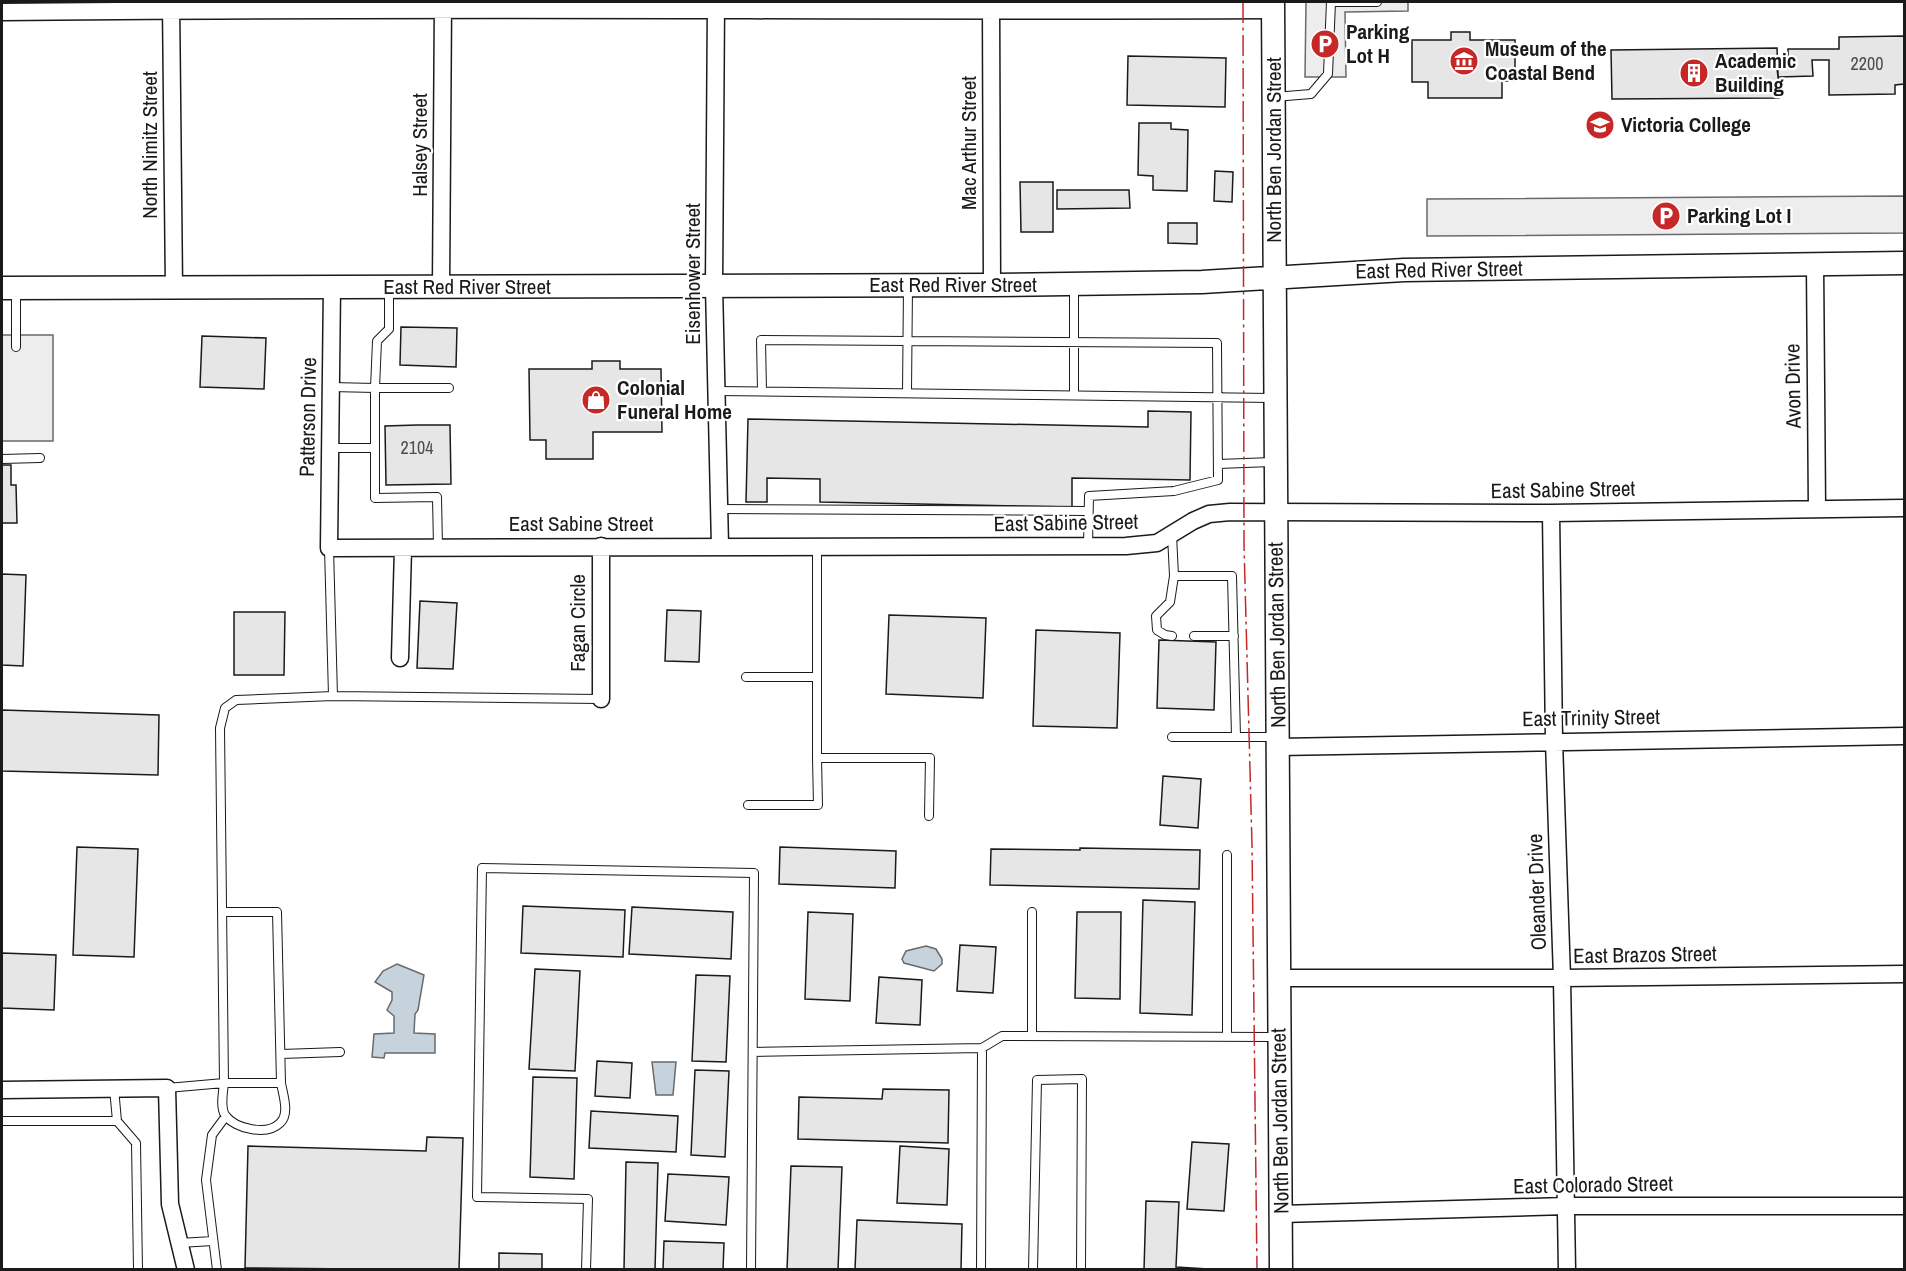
<svg xmlns="http://www.w3.org/2000/svg" width="1906" height="1271" font-family="'Archivo Narrow',sans-serif">
  <rect width="100%" height="100%" fill="#fff"/>
  <path fill="#ededed" stroke="#6a6a6a" stroke-width="1.5" d="M1306,2h102v9l-63,1 1,65h-41z
    M1904,196v37l-477,3v-37z
    M2,335h51v106h-51z"/>
  <path fill="#c6d2dc" stroke="#6a6a6a" stroke-width="1.5" d="M926,946l10,3 6,10v5l-8,7 -30,-8 -2,-4 4,-8z
    M397,964l27,11 -6,35 -3,4 -1,19 21,1v19h-50l-1,5 -12,-1 2,-23 20,-1v-17l-7,-6 5,-10v-8l-17,-10 8,-11z
    M652,1062h24l-3,33h-17z"/>
  <path fill="#e6e6e6" stroke="#1a1a1a" stroke-width="1.5" d="M1451,32h19v8h45v41h-13v17h-74v-16h-16v-42h39z
    M1904,36v48l-9,1v9l-66,1v-35h-17l1,16 -35,1 -1,-9h11v-19h51v-12z
    M1777,48l2,50 -167,1 -1,-49z
    M1128,56l98,2 -1,49 -98,-2z
    M1139,123h32v6l17,1 -1,61 -34,-1v-14l-15,-1z
    M1215,171l18,1 -1,30 -18,-1z
    M1020,182h33v50h-32z
    M1057,190h72l1,18 -73,1z
    M1168,223h29v21l-29,-1z
    M401,327l56,1 -1,39 -56,-2z
    M202,336l64,2 -2,51 -64,-2z
    M592,361h28v8h41l1,63h-69v27h-47v-19h-16l-1,-71h63z
    M1148,411l43,1 -1,68 -118,-2v29l-252,-5v-23l-53,-1v24h-21l2,-83 400,8z
    M417,425h33l1,59 -65,1 -1,-59z
    M2,465h9v20h5l1,38h-15z
    M2,574l24,1 -3,91 -21,-1z
    M420,601l37,2 -4,66 -36,-1z
    M667,610l34,1 -2,51 -34,-1z
    M234,612h51l-1,63h-50z
    M889,615l97,3 -3,80 -97,-4z
    M1036,630l84,3 -3,95 -84,-2z
    M1159,640l57,2 -2,68 -57,-2z
    M2,710l157,5 -1,60 -156,-4z
    M1163,776l38,3 -3,49 -38,-3z
    M77,847l61,2 -4,108 -61,-2z
    M780,847l116,4 -1,37 -116,-4z
    M1080,848l120,2 -1,39 -209,-4 1,-36 89,1z
    M1143,900l52,2 -3,113 -52,-2z
    M523,906l102,4 -2,47 -102,-4z
    M632,907l101,5 -2,47 -102,-5z
    M808,912l45,2 -3,87 -45,-2z
    M1077,912h44l-1,87 -45,-1z
    M960,945l36,2 -3,46 -36,-2z
    M2,953l54,2 -2,55 -52,-2z
    M535,969l45,2 -5,100 -46,-2z
    M696,975l34,1 -4,86 -34,-1z
    M879,977l43,3 -2,45 -44,-2z
    M597,1061l35,2 -2,35 -35,-2z
    M695,1070l34,1 -4,86 -34,-2z
    M533,1077l44,1 -3,101 -44,-2z
    M883,1089l66,1 -1,53 -150,-4 1,-42 83,2z
    M591,1111l87,5 -2,36 -87,-4z
    M427,1137l36,1 -4,132 -214,-2 3,-122 178,5z
    M1192,1142l37,2 -5,67 -37,-2z
    M900,1146l49,3 -2,56 -50,-2z
    M626,1162l32,1 -3,107h-31z
    M791,1166l51,1 -4,103h-51z
    M668,1174l61,3 -3,48 -61,-4z
    M1146,1201l33,1 -3,65 49,3h-81z
    M857,1220l105,4 -1,46h-106z
    M664,1241l60,2 -1,27h-60z
    M499,1253l43,1v16h-43z"/>
  <g fill="none" stroke-linecap="round" stroke-linejoin="round">
    <g stroke="#1a1a1a" stroke-width="10">
      <path id="lane" d="M1331,2h46
        M1274,97l37,-3 17,-20 3,-72
        M1074,284v110
        M389,288v41l-12,12 -2,47h74
        M16,289v58
        M331,387l44,1v110l62,-1 1,50
        M716,391l558,7
        M762,391l-1,-51 456,3 1,137 -44,11 -85,5 -1,50
        M907,392l1,-106
        M330,448h45
        M2,459l38,-1
        M1218,464l56,-2
        M719,509l369,2
        M1172,535l2,41h58l4,161
        M817,548v210h113l-1,58
        M1172,636l-7,-1 -8,-5 -1,-14 14,-14 4,-26
        M1194,636h40
        M746,677h70
        M333,696l268,3
        M1172,737h106
        M748,805h70l-1,-47
        M1227,855v182
        M222,912h55l4,171
        M1032,912v124
        M982,1048l20,-12 276,1
        M753,1052l229,-4 -1,222
        M281,1054l59,-2
        M224,1083h57c2,12 9,31 -1,40 -13,13 -45,6 -55,-8 -5,-8 -2,-22 -1,-32z
        M114,1088l3,33
        M167,1088l57,-5 -4,-355 5,-20 11,-8 97,-4 -4,-148
        M2,1121h115l19,22 2,127
        M179,1243l34,-2
        M217,1270l-11,-90 6,-45 14,-19
        M586,1270l2,-71 -111,-2 5,-329 272,5 -3,397
        M1033,1270l4,-190 45,-1 -1,191"/>
    </g>
    <g stroke="#1a1a1a" stroke-width="19">
      <path id="street" d="M171,2l3,287
        M716,2l-2,284 6,260
        M991,2l1,283
        M2,12c423,-5 847,0 1271,-2
        M1815,264l2,245
        M332,286l-3,262 797,-2 31,-3 36,-22 16,-7 21,-2 321,1 353,-5
        M441,288l2,-286
        M1551,513l3,228 8,237 5,292
        M601,546v153
        M400,658l3,-110
        M1278,747l626,-11
        M1278,978h284l342,-4
        M2,1090l165,-2 3,116 16,66
        M1281,1214l285,-8h338"/>
    </g>
    <g stroke="#1a1a1a" stroke-width="25">
      <path id="secondary" d="M1273,2l8,1268
        M2,288l990,-3 210,-3 202,-12 500,-7"/>
    </g>
    <use href="#lane" stroke="#fff" stroke-width="8"/>
    <use href="#street" stroke="#fff" stroke-width="16"/>
    <use href="#secondary" stroke="#fff" stroke-width="22"/>
    <path stroke="#c62828" stroke-width="1.5" stroke-dasharray="21 4.5 3 4.5" stroke-linecap="butt" d="M1243,2l1,543 8,300 5,425"/>
  </g>
  <defs>
    <g id="parking-disc" transform="scale(1.5)"><circle r="9.5" fill="#c62828" stroke="#fff"/><path d="M-3.5-5.5H1a3.5 3.5 0 0 1 0 7H-1V5.5H-3.5ZM-1-3.4V-.6H.8a1.4 1.4 0 0 0 0-2.8Z" fill="#fff"/></g>
    <g id="museum-disc" transform="scale(1.5)"><circle r="9.5" fill="#c62828" stroke="#fff"/><path d="M0-6L6-3V-2H-6V-3ZM-5-1h2V3h-2ZM-1-1h2V3h-2ZM3-1h2V3H3ZM-6 4H6V6H-6Z" fill="#fff"/></g>
    <g id="building-disc" transform="scale(1.5)"><circle r="9.5" fill="#c62828" stroke="#fff"/><path d="M-4-6H4V6H1V3H-1V6H-4ZM-2.5-4.3h1.7v1.8h-1.7ZM.8-4.3h1.7v1.8H.8ZM-2.5-1h1.7V.8h-1.7ZM.8-1h1.7V.8H.8Z" fill="#fff"/></g>
    <g id="university-disc" transform="scale(1.5)"><circle r="9.5" fill="#c62828" stroke="#fff"/><path d="M0-5L7-2L0 1L-7-2ZM-4 1L0 2.5L4 1V4Q0 6-4 4Z" fill="#fff"/></g>
    <g id="shop-disc" transform="scale(1.5)"><circle r="9.5" fill="#c62828" stroke="#fff"/><path d="M-5-2.5h2.3a2.7 3.5 0 0 1 5.4 0H5L5.5 6h-11ZM-1.5-2.5h3a1.5 2.3 0 0 0-3 0Z" fill="#fff"/></g>
  </defs>
  <g fill-rule="evenodd">
    <use href="#parking-disc" x="1325" y="44"/>
    <use href="#museum-disc" x="1464" y="61"/>
    <use href="#building-disc" x="1694" y="73"/>
    <use href="#university-disc" x="1600" y="125"/>
    <use href="#parking-disc" x="1666" y="216"/>
    <use href="#shop-disc" x="596" y="400"/>
  </g>
  <g text-anchor="middle" stroke-width="4.5" stroke-linejoin="round" paint-order="stroke">
    <g font-size="18" fill="#4d4d4d">
      <text x="1867" y="70">2200</text>
      <text x="417" y="454">2104</text>
    </g>
    <g font-size="21" font-weight="bold" fill="#1a1a1a" stroke="#fff" text-anchor="start">
      <text x="1346" y="39">Parking<tspan x="1346" dy="24">Lot H</tspan></text>
      <text x="1485" y="56">Museum of the<tspan x="1485" dy="24">Coastal Bend</tspan></text>
      <text x="1715" y="68">Academic<tspan x="1715" dy="24">Building</tspan></text>
      <text x="1621" y="132">Victoria College</text>
      <text x="1687" y="223">Parking Lot I</text>
      <text x="617" y="395">Colonial<tspan x="617" dy="24">Funeral Home</tspan></text>
    </g>
    <g font-size="21" fill="#1a1a1a" stroke="#fff">
      <text transform="translate(969 143) rotate(-90)" y="7">Mac Arthur Street</text>
      <text transform="translate(150 145) rotate(-90)" y="7">North Nimitz Street</text>
      <text transform="translate(420 145) rotate(-90)" y="7">Halsey Street</text>
      <text transform="translate(1274 150) rotate(-90)" y="7">North Ben Jordan Street</text>
      <text transform="translate(1439 270) rotate(-1)" y="7">East Red River Street</text>
      <text transform="translate(693 274) rotate(-90)" y="7">Eisenhower Street</text>
      <text x="953" y="292">East Red River Street</text>
      <text x="467" y="294">East Red River Street</text>
      <text transform="translate(1793 386) rotate(-91)" y="7">Avon Drive</text>
      <text transform="translate(308 417) rotate(-89)" y="7">Patterson Drive</text>
      <text transform="translate(1563 490) rotate(-1)" y="7">East Sabine Street</text>
      <text transform="translate(1066 523) rotate(-1)" y="7">East Sabine Street</text>
      <text x="581" y="531">East Sabine Street</text>
      <text transform="translate(578 623) rotate(-90)" y="7">Fagan Circle</text>
      <text transform="translate(1277 635) rotate(-91)" y="7">North Ben Jordan Street</text>
      <text transform="translate(1591 718) rotate(-1)" y="7">East Trinity Street</text>
      <text transform="translate(1537 892) rotate(-92)" y="7">Oleander Drive</text>
      <text transform="translate(1645 955) rotate(-1)" y="7">East Brazos Street</text>
      <text transform="translate(1280 1121) rotate(-91)" y="7">North Ben Jordan Street</text>
      <text transform="translate(1593 1185) rotate(-1)" y="7">East Colorado Street</text>
    </g>
  </g>
  <rect width="1906" height="1271" fill="none" stroke="#1a1a1a" stroke-width="6"/>
</svg>
